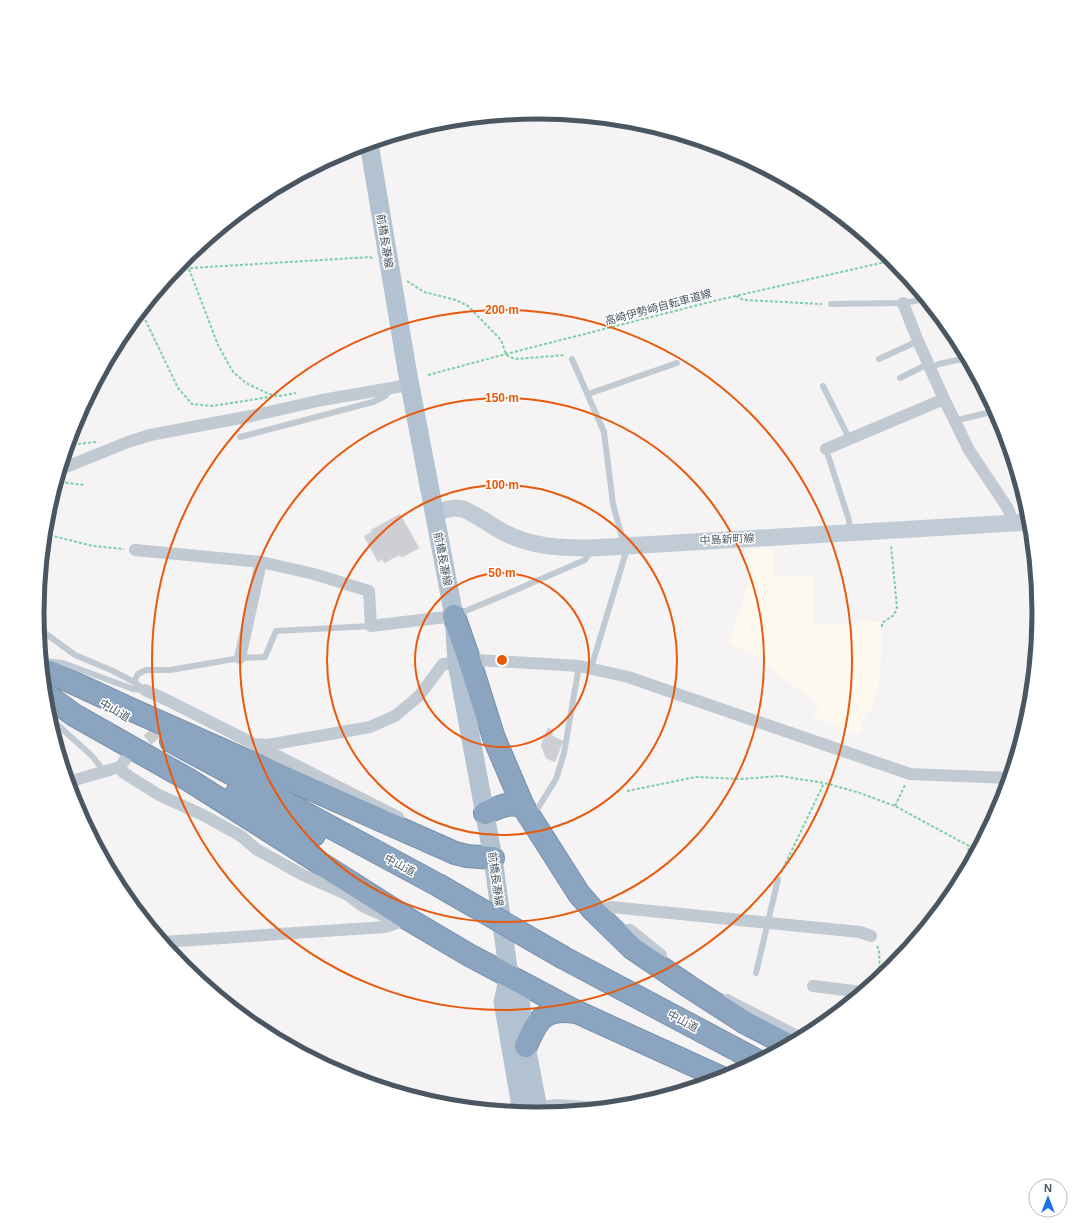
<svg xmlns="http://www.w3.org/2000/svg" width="1076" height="1226" font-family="Arial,'Noto Sans JP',sans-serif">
  <rect width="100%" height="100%" fill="#f5f3f3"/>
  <path fill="#fdf9ef" d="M773,548v29l41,-1 -1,48 67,-2 2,19 -2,38 -8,29 -10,11 -1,15 -49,-17 8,-12 -46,-33 -13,-15 -33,-13 20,-58 -2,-37z"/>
  <path fill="#cdcfd5" stroke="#d7d9de" d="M400,514l19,34 -17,9 -3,-2 -15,8 -1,-4 -5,3 -14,-26 8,-4 -1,-2z
    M548,728l5,2 -1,6 11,5 -8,21 -9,-4 -5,-12z"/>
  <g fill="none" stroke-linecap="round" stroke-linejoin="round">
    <path stroke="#caccce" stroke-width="12" stroke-dasharray="12 6" stroke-linecap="butt" d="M134,752l34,-30"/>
    <g stroke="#7690ad" stroke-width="24">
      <path id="highway" d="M454,616l16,46 24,76 29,68
        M50,672l80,37 325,144 12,3 26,2
        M45,694l29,21 115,65 219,139 61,36 108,57 145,66
        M171,741l267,144
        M236,794l78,41
        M485,813c15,-6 21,-11 38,-7l56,88 15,17 38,37 56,38 56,36 44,23
        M564,958l194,103
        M526,1046c11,-26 18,-39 49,-34"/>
    </g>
    <path stroke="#7ad0a6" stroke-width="2" stroke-dasharray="3 2" stroke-linecap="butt" d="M175,269l195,-12 3,2
      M189,269l29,76 15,27 13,11 23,11 10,2 17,-3
      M407,281l17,11 32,8 12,6 33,34 5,14 3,3 7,2 49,-4
      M736,296l7,4 79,4
      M141,311l37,77 14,16 20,2 64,-10
      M428,375l78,-21 212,-54 176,-40
      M68,445l28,-3
      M56,484l4,-2 24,3
      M45,534l48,12 31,3
      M882,627v-4l12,-8 3,-7 -6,-63
      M627,791l69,-14 45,2 39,-3 44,7 33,9 38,14 74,40 -4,25
      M895,806l10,-21
      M781,873l43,-90
      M877,946l2,4 1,27"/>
    <path stroke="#c1cad2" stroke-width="6" d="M831,304l72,-1 22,-4
      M572,359l32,73 9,72 13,48 -35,116
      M879,359l39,-18
      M930,368l9,-4 28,-6
      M900,378l28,-14
      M823,386l26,52
      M588,394l89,-31
      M954,421l41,-10
      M240,437l133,-35 12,-6 5,-6
      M826,449l23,71 1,11
      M456,615l55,-23 74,-32 6,-11
      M38,628l37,27 38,16 21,11 11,8
      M42,661l21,2 70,26 10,1
      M134,682l4,-8 8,-4h24l70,-12 25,-1 11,-26 95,-5
      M49,717l43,39 12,15
      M531,814l7,-6 18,-29 8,-26 15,-87
      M756,973l22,-94"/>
    <path stroke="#c1cad2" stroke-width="12" d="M903,303l15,38 26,58 25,51 38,57 3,7 1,9
      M826,449l118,-50
      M61,469l67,-27 22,-7 101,-19 71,-16 87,-15
      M135,550l126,12 53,12 55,17 2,35 83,-10
      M240,658l21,-96
      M145,690l24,11 229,116
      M253,744l15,1 102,-18 25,-11 24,-20 24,-32 27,-2 7,-2 102,6 49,11 282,97 99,4
      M120,767l3,5 7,5 29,18 44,20 38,21 15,13 47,26 43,19 18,13 28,12
      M68,782l52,-15 5,-7
      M594,911l17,-4 249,25 11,4
      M615,932l15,-2 31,25
      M163,942l222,-15 17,-6
      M813,986l49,6
      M727,1000l74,38
      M532,1108l25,-3 41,3"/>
    <path stroke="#c1cbd6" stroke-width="17" d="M434,512l20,-4 9,1c14,6 26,15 40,23 28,15 57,16 89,16l438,-26"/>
    <path stroke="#b3c2d1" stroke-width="19" d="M407,370l47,246 3,47 36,195 16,118 11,24 6,46 13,68
      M509,976l-6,26 19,110"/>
    <use href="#highway" stroke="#8ba5c1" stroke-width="22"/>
    <g stroke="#7690ad" stroke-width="24" stroke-linecap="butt">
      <path id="highway-bridge" d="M438,885l126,73"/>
    </g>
    <path stroke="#b3c2d1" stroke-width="19" d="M369,143l38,227"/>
    <use href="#highway-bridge" stroke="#8ba5c1" stroke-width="22"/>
  </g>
  <g fill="none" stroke="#e8590c" stroke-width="2">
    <circle cx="502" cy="660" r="87"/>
    <circle cx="502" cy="660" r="175"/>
    <circle cx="502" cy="660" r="262"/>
    <circle cx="502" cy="660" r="350"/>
  </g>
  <g text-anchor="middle" stroke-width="3" stroke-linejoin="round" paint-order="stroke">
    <g font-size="11" fill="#4a5661" stroke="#fff">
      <text transform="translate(385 241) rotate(81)" y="4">前橋長瀞線</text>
      <text transform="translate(658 307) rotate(-15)" y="4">高崎伊勢崎自転車道線</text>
      <text transform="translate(727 539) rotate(-3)" y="4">中島新町線</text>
      <text transform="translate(443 559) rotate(79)" y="4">前橋長瀞線</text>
      <text transform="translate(115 710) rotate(30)" y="4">中山道</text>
      <text transform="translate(400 865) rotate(28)" y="4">中山道</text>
      <text transform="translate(496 879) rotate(82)" y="4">前橋長瀞線</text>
      <text transform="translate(683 1021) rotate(28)" y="4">中山道</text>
    </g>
  </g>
  <path d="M0 0H1076V1226H0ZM44 613a494 494 0 1 1 988 0a494 494 0 1 1-988 0Z" fill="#fff" fill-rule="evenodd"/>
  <path fill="none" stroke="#4a5661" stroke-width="5" d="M44 613a494 494 0 1 1 988 0a494 494 0 1 1-988 0Z"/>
  <circle cx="502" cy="660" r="6" fill="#e8590c" stroke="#fff" stroke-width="2"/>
  <g font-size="12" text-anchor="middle" font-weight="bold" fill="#e8590c" stroke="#fff" stroke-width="3" stroke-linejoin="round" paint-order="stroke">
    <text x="502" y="314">200 m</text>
    <text x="502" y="402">150 m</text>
    <text x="502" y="489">100 m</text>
    <text x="502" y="577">50 m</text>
  </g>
  <g transform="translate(1048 1198)"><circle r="19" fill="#ffffff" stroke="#b7bbc0"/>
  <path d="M0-3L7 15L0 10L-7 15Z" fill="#1a73e8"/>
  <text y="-6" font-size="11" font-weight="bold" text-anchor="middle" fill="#4a5661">N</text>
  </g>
</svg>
